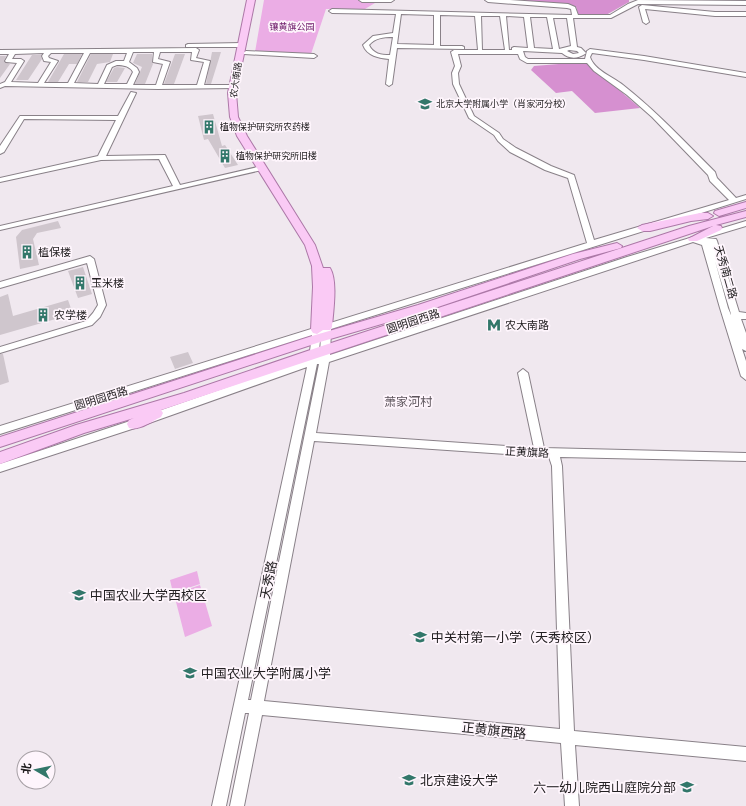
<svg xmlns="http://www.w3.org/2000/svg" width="746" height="806" font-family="Signika,'Noto Sans SC',sans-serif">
  <rect width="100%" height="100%" fill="#f0e8ef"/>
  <path fill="#ebade5" d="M264,0h116l-15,9h-39l-15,45 -56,-2z
    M197,571l3,13 -27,9 -3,-13z
    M200,585l12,41 -27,11 -11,-43z"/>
  <path fill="#d690d0" d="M522,0h107v2l-23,13 -28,-1 -2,-7 -8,-2 -42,-3z
    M571,63h17l52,45 -45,5 -23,-22 -16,2 -25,-23 3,-4z"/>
  <path fill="#cfc6cd" d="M212,52h9l-10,32h-5z
    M64,54h18l-5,10h-8l-11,18h-10z
    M91,54h22l-3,8 -13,2 -9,18h-11z
    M137,54h15v8l1,2 -8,20h-10l7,-17 -9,-4z
    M175,54h10l-11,30h-10z
    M32,55h9l1,4 -14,21h-12z
    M0,56h6l-2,5 6,3 -10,14z
    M117,67l8,1 -8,14h-11l8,-14z
    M213,114l9,32 3,-1 13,20 -13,3 -17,-29 -4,1 -6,-24z
    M58,221l3,7 -24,5 -4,6 6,26 -19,4 -4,-32 6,-7z
    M83,267l9,27 -14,4 -10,-27z
    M8,294l5,22 55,-16 5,14 -73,21v-38z
    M188,352l5,11 -18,6 -5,-12z
    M0,354h3l6,28 -9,3z"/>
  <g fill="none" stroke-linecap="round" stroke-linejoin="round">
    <g stroke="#898188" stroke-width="2">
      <path id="minor" d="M359,0h35l-3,2h-29z
        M485,0h25l58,4 7,3 3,8h32l18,-11 10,-4 108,1v4l-108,-1 -27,14h-38l4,29 4,1 5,5 -1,1c-8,5 -16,5 -23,-1l-39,-2 2,6 3,2h57l2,-8 3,-2 54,7 102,17v4l-102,-17 -52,-7 -2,4c4,13 23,20 33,28 33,26 62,57 92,87l2,6 19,20 10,-3v4l-415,130 -1,26 297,-98 119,-36v5l-40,12 10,1 1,2 22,71 7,1v6h-5l5,14v18l-4,-2 4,12v19l-5,-4 -21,-68 -18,-63 -9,-3 -364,120 -13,71 218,15 -16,-75 5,-4 5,4 16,75 202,5v8l-186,-4 2,9 12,265 172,16v14l-171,-16 4,61h-14l-4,-63 -299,-28 -18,91h-14l19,-93h-4l-19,93h-14l95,-439 -169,60 -138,45v-8l130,-43 179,-62 3,-24 -312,99v-8l587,-183 -19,-65 -23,-8 -35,-18 -12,-11 -4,-6 -25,-17 -16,-34 -1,-11 3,-7 -4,-14 3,-2h24l-3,-34 -35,-1v31h22l2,1v2l-67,-1 -5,36 -3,2 -3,-2 3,-25c-10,-1 -22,-3 -26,-14l10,-9 20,-3 3,-19 -64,-1 -3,-2 3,-2 240,6 -1,-6 -4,-1 -79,-6zM401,14l33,1v30l-37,-1zM481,16h19l5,34h-23zM506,16l18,1 4,31 -14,-1 -2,1v2h-3zM530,17h17l6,32 -19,-1zM553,18h14l4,28 -12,3zM393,37l-3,18c-9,0 -17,-1 -21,-10 6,-7 14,-8 24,-8zM569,50l8,1 2,2 -6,1 -6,-3zM458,54h60l2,5 7,4h60l7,8 33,24 25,22 56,58 2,6 19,19 -135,40 -20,-65 -23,-9 -35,-18 -13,-9 -4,-6 -25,-17 -15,-32 -1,-11 3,-7zM715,261l16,53v1l-3,-7zM321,333l-1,24h-2zM317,364h2l-68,336h-3zM314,441l235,16 3,9 8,263 -296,-28z
        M642,5l73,7h31v4h-31l-70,-7 4,13 -3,2 -3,-2 -4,-15z
        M188,44l54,-1 3,2 -3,2h-56v-2z
        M196,48l3,2 -3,8 14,3 -6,24h29l2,1v2l-77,1 -153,-3 -5,2v-4l5,-2 12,-19 -11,-1 -1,-1 4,-7h-9v-4zM133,52h21l-1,10 10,2 -7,21h-23l6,-13 -2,-4 -8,-6zM160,52h32l-1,8 13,2 -7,23h-35l8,-23 -12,-3zM44,53l-2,3 2,5 7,1 -13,21 -27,-1 13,-21 -3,-2h-9l3,-5zM51,53h33l-16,30h-24l14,-22 -9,-3 -1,-2zM90,53h37l-3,8h-8l-9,4 -9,19 -24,-1zM117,65c6,0 13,1 16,7l-6,12h-23l8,-17z
        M246,51l68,3 3,2 -3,2 -70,-4 -1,-1z
        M131,92l5,1 -30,63 59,-1 15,30 82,-19 4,2 -4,2 -262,60v-4l173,-40 -14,-27 -58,1 -101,22v-4l98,-22 18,-36 -92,-1 -20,33 -4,2v-8l20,-30h98z
        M90,256l4,3 12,46 -6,12 -8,8 -92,28v-6l86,-26 7,-8 5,-8 -11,-42 -87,25v-6z"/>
    </g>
    <g stroke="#ac78a7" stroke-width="2">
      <path id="major" d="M247,0h8l-19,93 2,24 9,19 68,109 8,23h7c8,13 3,44 2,59l-2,3h-7l-6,4 -4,-1 -2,-3 2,-43 -1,-21 -7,-21 -68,-109 -7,-19 -2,-24z
        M746,202v6l-27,8 -5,-3 1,-2z
        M746,211v6l-30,8 5,1 1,2 -1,2 -24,11h-8l-1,-2 25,-13 -552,184 2,3 -2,4c-9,4 -22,14 -32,11l-2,-4 2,-4 5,-2 -50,15 -84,31v-12l76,-27 108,-32 138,-47 367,-120z
        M700,213h8l5,3 -5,3 -17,2 -41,10h-8l-5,-3 5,-3z
        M617,243l5,3 -1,2 -41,11 -154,52 -106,31 -320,105v-10l312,-101 106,-31 155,-51z"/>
    </g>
    <use href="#minor" fill="#fff" fill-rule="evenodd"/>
    <use href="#major" fill="#facaf5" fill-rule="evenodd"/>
  </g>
  <defs>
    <g id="school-bare" transform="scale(1.08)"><path d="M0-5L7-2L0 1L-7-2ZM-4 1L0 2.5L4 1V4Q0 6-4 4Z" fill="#32776a" stroke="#fef5fc" stroke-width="2.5" paint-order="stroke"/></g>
    <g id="building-bare" transform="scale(1.08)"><path d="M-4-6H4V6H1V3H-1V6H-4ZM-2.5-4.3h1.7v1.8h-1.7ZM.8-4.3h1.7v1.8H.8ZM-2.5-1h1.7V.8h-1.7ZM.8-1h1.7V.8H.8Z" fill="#32776a" stroke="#fef5fc" stroke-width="2.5" paint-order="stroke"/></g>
    <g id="metro-bare" transform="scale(1.08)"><path d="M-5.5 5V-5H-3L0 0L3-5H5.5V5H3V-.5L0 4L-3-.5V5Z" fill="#32776a" stroke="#fef5fc" stroke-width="2.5" paint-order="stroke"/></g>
    <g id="university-bare" transform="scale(1.08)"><path d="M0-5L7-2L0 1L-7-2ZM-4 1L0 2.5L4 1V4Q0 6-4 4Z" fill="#32776a" stroke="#fef5fc" stroke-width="2.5" paint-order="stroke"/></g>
  </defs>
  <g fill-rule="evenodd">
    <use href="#school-bare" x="425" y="104"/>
    <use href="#building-bare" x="209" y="127"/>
    <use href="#building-bare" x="225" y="156"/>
    <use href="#building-bare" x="27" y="252"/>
    <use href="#building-bare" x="80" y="283"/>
    <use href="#building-bare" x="43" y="315"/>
    <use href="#metro-bare" x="494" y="325"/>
    <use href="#university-bare" x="79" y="595"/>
    <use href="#school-bare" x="420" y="637"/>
    <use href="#school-bare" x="190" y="673"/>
    <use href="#university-bare" x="409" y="780"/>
    <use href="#school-bare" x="687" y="787"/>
  </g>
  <g text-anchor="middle" stroke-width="3.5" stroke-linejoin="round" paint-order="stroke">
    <g font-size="9" fill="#6f1c6b" stroke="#fef5fc">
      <text x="292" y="30">镶黄旗公园</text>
    </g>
    <g font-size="9" fill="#232022" stroke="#fef5fc">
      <text transform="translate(236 80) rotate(-82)" y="3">农大南路</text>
    </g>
    <g font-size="9" fill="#232022" stroke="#fef5fc" text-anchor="start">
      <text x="436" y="107">北京大学附属小学（肖家河分校）</text>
      <text x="220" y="130">植物保护研究所农药楼</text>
      <text x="236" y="159">植物保护研究所旧楼</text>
    </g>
    <g font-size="11" fill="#232022" stroke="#fef5fc" text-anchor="start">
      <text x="38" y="256">植保楼</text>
      <text x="91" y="287">玉米楼</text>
      <text x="54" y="319">农学楼</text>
      <text x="505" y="329">农大南路</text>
    </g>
    <g font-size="11" fill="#232022" stroke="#fef5fc">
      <text transform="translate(726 272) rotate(74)" y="4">天秀南二路</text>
      <text transform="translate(413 321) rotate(-18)" y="4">圆明园西路</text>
      <text transform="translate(101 398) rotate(-17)" y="4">圆明园西路</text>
      <text transform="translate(527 452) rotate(3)" y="4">正黄旗路</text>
    </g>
    <g font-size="12" fill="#5c545b" stroke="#fef5fc">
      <text x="408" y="406">萧家河村</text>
    </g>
    <g font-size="13" fill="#232022" stroke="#fef5fc">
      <text transform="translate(268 580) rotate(-79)" y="5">天秀路</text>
      <text transform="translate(494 730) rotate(6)" y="5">正黄旗西路</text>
    </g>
    <g font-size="13" fill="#232022" stroke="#fef5fc" text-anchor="start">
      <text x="90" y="600">中国农业大学西校区</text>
      <text x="431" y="642">中关村第一小学（天秀校区）</text>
      <text x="201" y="678">中国农业大学附属小学</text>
      <text x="420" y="785">北京建设大学</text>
      <text x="676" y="792" text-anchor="end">六一幼儿院西山庭院分部</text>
    </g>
  </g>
  <g transform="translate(36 770) rotate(279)"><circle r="19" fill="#fef5fc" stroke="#a6a0a5"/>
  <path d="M0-3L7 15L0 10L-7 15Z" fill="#32776a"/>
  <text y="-6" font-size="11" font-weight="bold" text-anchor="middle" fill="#232022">北</text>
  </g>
</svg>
